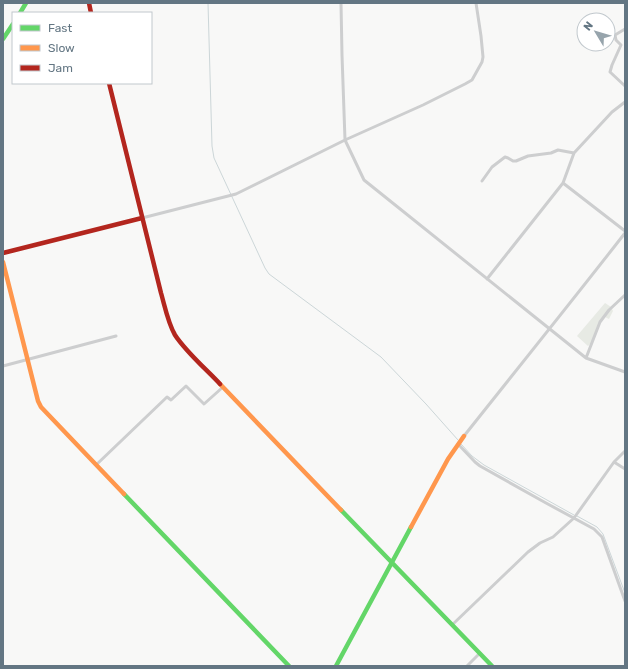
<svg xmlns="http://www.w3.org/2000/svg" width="628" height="669" font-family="Rubik,sans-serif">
  <rect width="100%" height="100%" fill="#f8f8f7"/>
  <path fill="#e7eae4" d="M605,303l6,4 2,4 -4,8 -4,-2 -4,5 -8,19 -5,5 -11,-10z"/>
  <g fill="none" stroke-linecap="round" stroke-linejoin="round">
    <path stroke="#ccd6d8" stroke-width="1" d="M208,3l4,143 2,12 51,110 4,6 112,83 45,47 32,36
      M461,444l11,12 12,9 90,50
      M577,516l20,11 6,7 22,59"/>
    <path stroke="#cdcecf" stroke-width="3" d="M341,3l1,52 3,85 19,40 222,178 39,14
      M625,29l-10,6 1,5 5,5 -9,20 -2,7 15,14
      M482,181l10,-14 13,-10 3,1 5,3h3l12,-5 23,-3 7,-3 16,3
      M563,183l62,48
      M142,218l94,-24 109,-54 78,-35 42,-21 7,-4 10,-18 1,-5 -2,-21 -5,-33
      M487,279l76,-96 11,-30 38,-41 13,-10
      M586,358l14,-36 9,-12 16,-15
      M3,366l113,-30
      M464,436c54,-68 108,-135 161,-203
      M458,444l17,18 5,4 66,37 48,26 8,8 23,64
      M614,462l11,7
      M96,465l71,-68 4,3 15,-14 18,18 19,-17
      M452,625l76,-73 12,-9 13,-6 21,-19 40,-56 11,-11
      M467,666l13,-13"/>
    <path stroke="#63d668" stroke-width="4.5" d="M20,13l6,-10
      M3,39l10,-15
      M124,494l165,172
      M341,510l151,156
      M336,666l75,-139"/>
    <path stroke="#ff974d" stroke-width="4.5" d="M3,262l35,139 3,6 83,87
      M220,384l121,126
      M411,527l37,-68 16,-23"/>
    <path stroke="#b3261e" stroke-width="4.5" d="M89,3l2,10
      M109,83l52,210c4,14 7,30 14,42 11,17 31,34 45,49
      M3,253l139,-35"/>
  </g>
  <rect width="628" height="669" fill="none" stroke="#637683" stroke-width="8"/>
  <rect x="12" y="12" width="140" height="72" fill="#ffffff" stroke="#c1c8cd"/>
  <rect x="20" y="25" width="20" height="6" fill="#63d668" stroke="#c1c8cd"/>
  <text x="48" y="32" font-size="12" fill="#637683">Fast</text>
  <rect x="20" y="45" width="20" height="6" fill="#ff974d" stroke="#c1c8cd"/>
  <text x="48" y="52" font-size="12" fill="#637683">Slow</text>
  <rect x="20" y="65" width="20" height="6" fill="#b3261e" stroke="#c1c8cd"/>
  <text x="48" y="72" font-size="12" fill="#637683">Jam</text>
  <g transform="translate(596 32) rotate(308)"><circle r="19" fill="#ffffff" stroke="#c1c8cd"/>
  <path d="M0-3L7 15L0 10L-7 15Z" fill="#97a4ac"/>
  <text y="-6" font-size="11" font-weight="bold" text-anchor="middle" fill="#637683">N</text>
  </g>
</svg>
